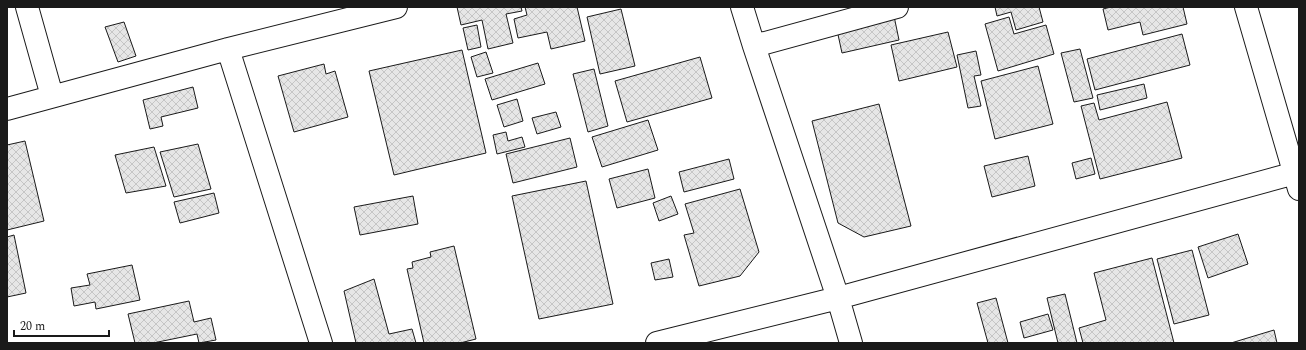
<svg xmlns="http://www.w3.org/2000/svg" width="1306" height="350" font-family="Spectral,serif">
  <defs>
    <pattern id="building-cross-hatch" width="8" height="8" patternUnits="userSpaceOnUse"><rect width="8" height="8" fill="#e6e6e6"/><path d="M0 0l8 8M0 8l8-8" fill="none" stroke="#c5c5c5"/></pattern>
  </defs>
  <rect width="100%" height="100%" fill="#fff"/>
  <path fill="url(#building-cross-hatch)" stroke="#1a1a1a" d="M457,7h64l1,4 -16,3 7,29 -25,6 -6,-29 -21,5z
    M525,7h52l8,34 -34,8 -4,-17 -29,6 -4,-19 13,-4z
    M995,7h44l4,15 -27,8 -5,-18 -14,4z
    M1111,7h72l4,17 -44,11 -3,-13 -32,8 -5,-21z
    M621,9l14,57 -35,8 -13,-57z
    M894,16l5,24 -57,13 -5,-23z
    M1009,17l5,17 32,-9 8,29 -56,17 -13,-47z
    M124,22l12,34 -18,6 -13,-35z
    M477,25l4,22 -13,3 -5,-22z
    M948,32l9,35 -58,14 -8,-36z
    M1182,34l8,31 -95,25 -8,-31z
    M1080,49l13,49 -19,4 -13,-49z
    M462,50l24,103 -92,22 -25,-104z
    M976,51l5,24 -7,1 7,30 -13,2 -11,-53z
    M486,52l7,21 -16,4 -6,-20z
    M700,57l12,41 -85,24 -12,-41z
    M538,63l7,21 -53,16 -7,-21z
    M324,64l2,10 9,-3 13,46 -54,15 -16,-56z
    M1038,66l15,58 -58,15 -14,-58z
    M594,69l14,57 -20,6 -15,-58z
    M1144,84l3,14 -47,12 -3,-15z
    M193,87l5,21 -37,9 2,9 -13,3 -7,-29z
    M517,99l6,22 -19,6 -7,-22z
    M1167,102l15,56 -82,21 -19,-73 13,-3 5,17z
    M879,104l32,122 -47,11 -26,-14 -26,-102z
    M556,112l5,15 -24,7 -5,-16z
    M648,120l10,30 -56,17 -10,-30z
    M506,132l2,9 14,-4 3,10 -28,7 -4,-19z
    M570,138l7,29 -64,16 -7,-29z
    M25,141l19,80 -37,9v-85z
    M198,144l13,45 -37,8 -14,-45z
    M154,147l12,39 -40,7 -11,-38z
    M1028,156l7,30 -43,11 -8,-31z
    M1091,158l4,16 -19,5 -4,-16z
    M729,159l5,20 -50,13 -5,-20z
    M648,169l7,29 -38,10 -8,-29z
    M586,181l27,123 -74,15 -27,-123z
    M740,189l19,63 -19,24 -41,10 -15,-51 10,-2 -9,-29z
    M214,193l5,20 -39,10 -6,-21z
    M413,196l5,28 -58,11 -6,-28z
    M671,196l7,18 -19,7 -6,-18z
    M1238,234l10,30 -40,14 -10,-31z
    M14,235l12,58 -19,4v-60z
    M454,246l22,93 -16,4h-36l-17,-74 6,-1 -1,-6 19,-5 -1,-5z
    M1192,250l17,65 -35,9 -17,-65z
    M1152,258l22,85h-91l-4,-15 27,-8 -12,-47z
    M669,259l4,18 -18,3 -4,-17z
    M132,265l8,35 -44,9 -1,-7 -21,4 -3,-18 19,-3 -3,-11z
    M374,279l15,55 23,-5 4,14h-60l-12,-52z
    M1065,294l12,49h-19l-11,-45z
    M996,298l12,45h-20l-11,-40z
    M189,301l5,21 17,-4 5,22 -17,3 -2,-9 -44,9h-18l-7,-29z
    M1048,314l5,16 -29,8 -4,-16z
    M1274,330l3,13h-46z"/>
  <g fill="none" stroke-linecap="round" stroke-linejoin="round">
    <g stroke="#1a1a1a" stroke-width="24">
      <path id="minor" d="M27,7l25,89
        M742,7l12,39 84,252 13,45
        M1246,7l53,182
        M754,46l143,-39
        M228,49l93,294
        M7,109l221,-60 168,-42
        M657,343l181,-45 461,-126"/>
    </g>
    <use href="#minor" stroke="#fff" stroke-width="22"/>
  </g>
  <rect width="1306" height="350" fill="none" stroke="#1a1a1a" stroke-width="16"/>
  <path d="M14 330v6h95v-6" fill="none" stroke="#1a1a1a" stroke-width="2"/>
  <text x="20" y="330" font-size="12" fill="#1a1a1a" stroke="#ffffff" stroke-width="3" paint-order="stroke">20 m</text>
</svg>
